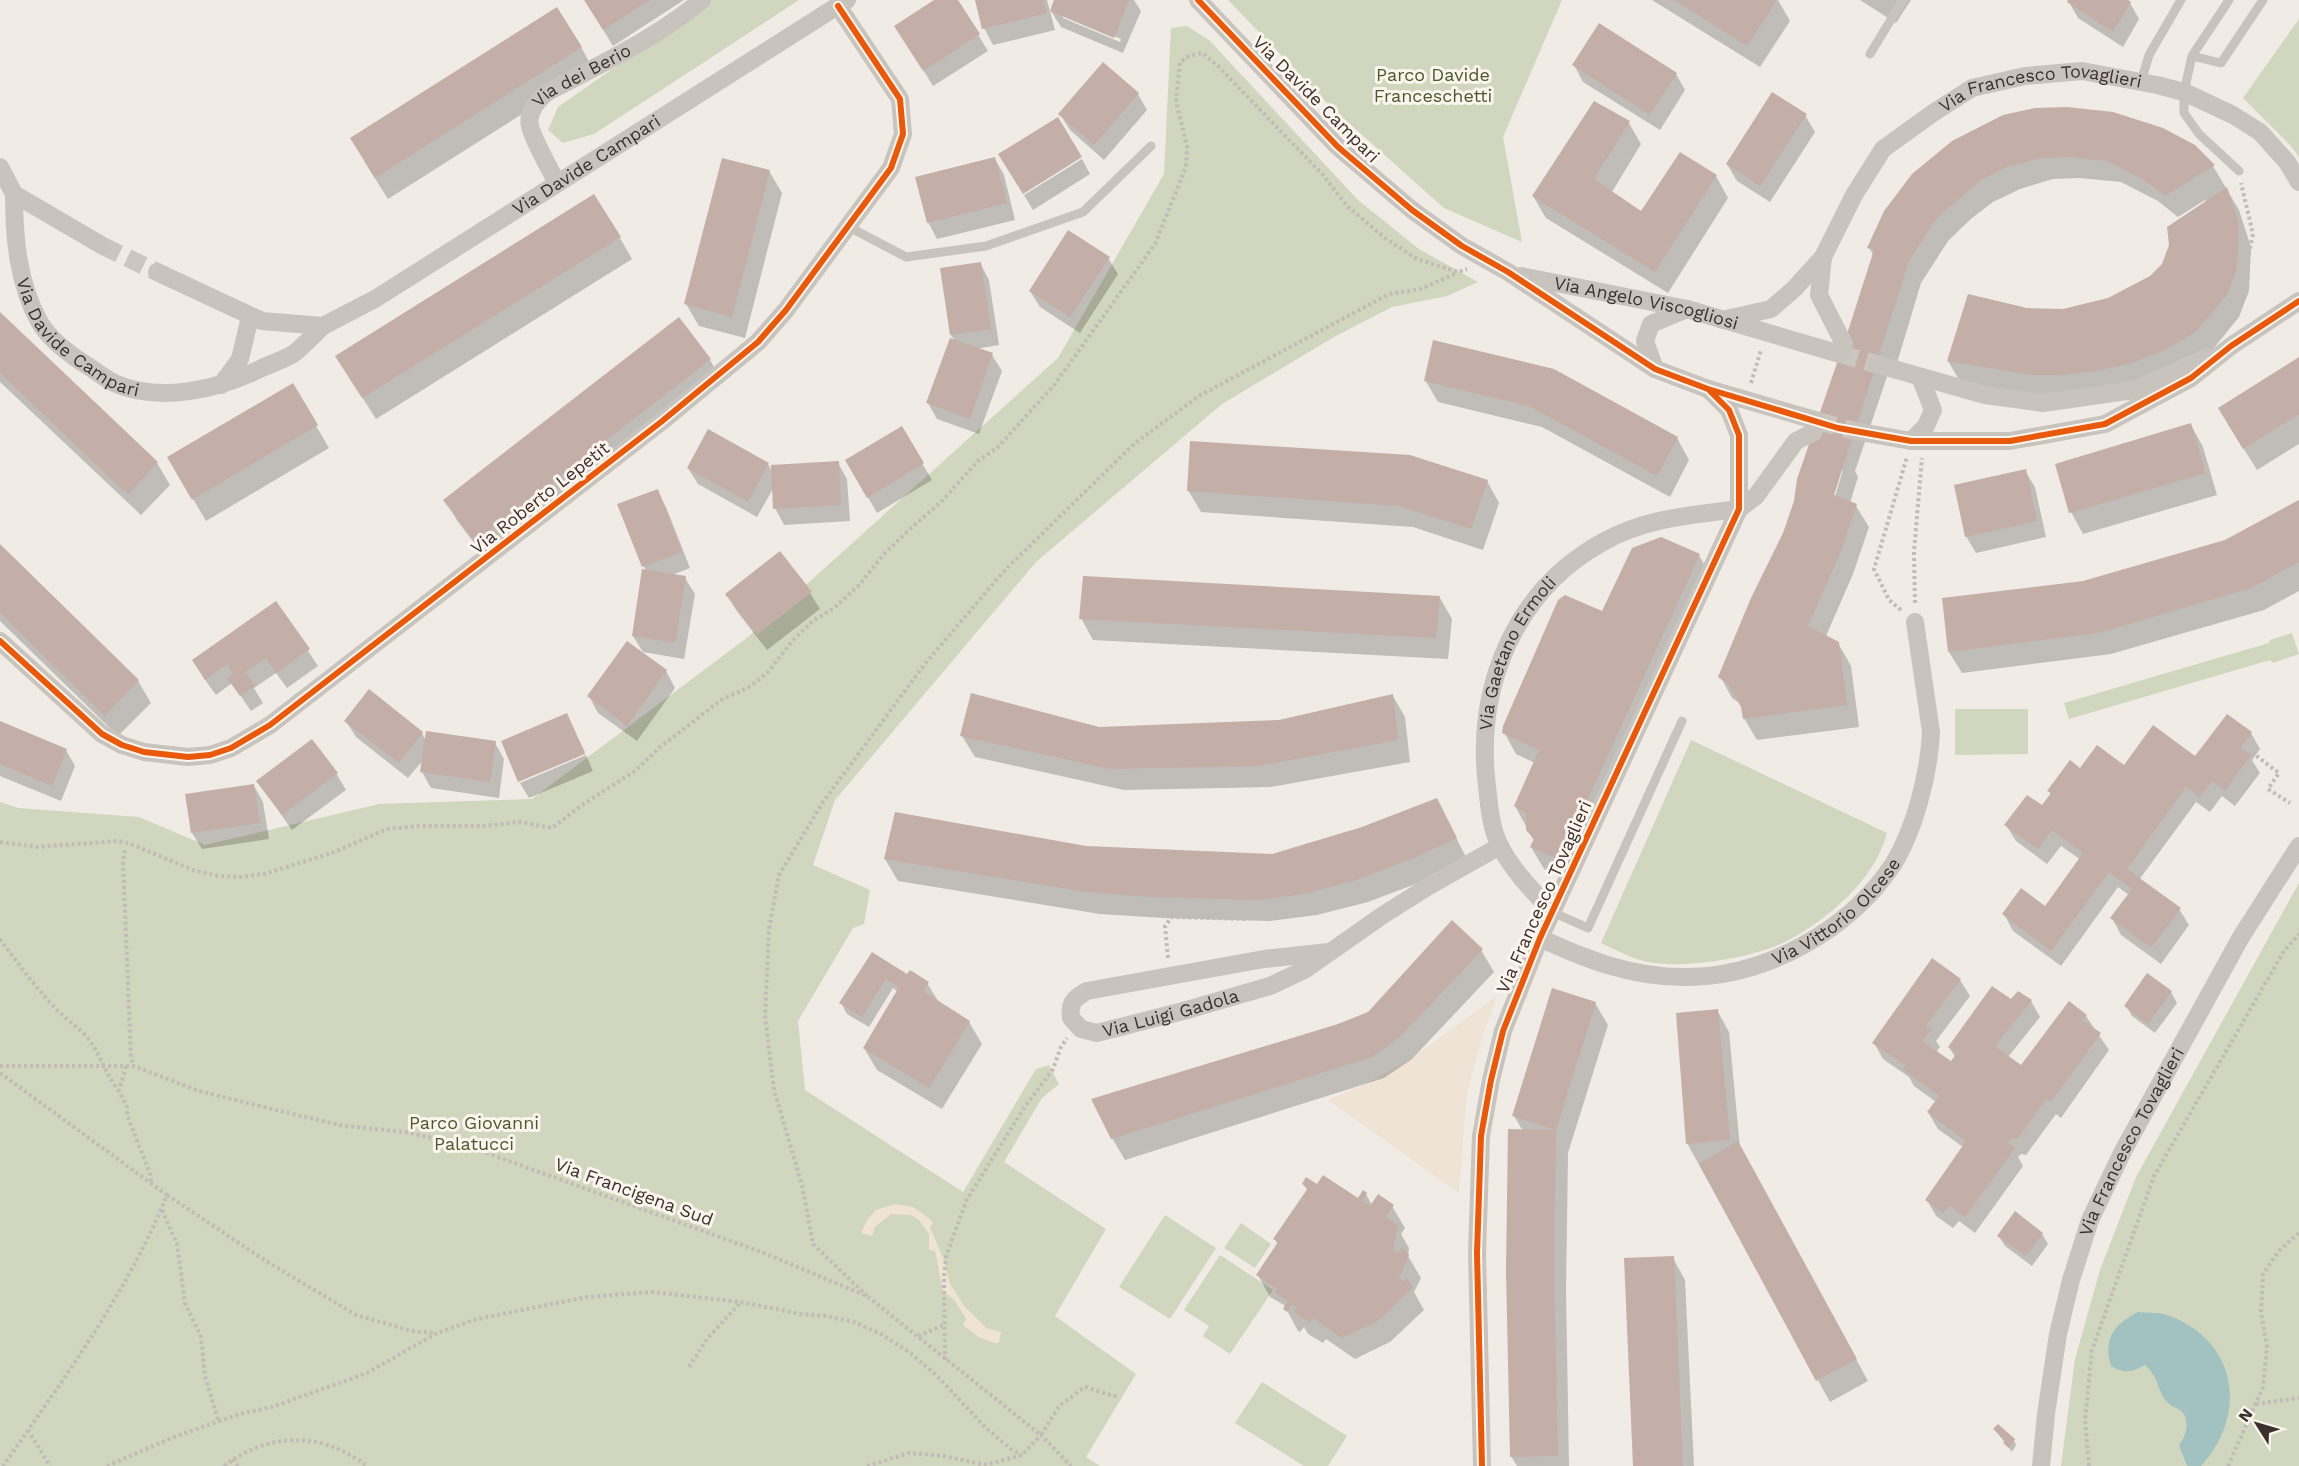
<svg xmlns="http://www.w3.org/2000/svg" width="2299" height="1466" font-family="'Work Sans',sans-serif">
  <rect width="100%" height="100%" fill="#f0ebe5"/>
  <path fill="#d1d6bf" d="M711,0h88l-205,134 -31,9 -15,-13 10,-23z
    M1228,0h334l-59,137 19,105 -78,-34 -111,-99z
    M2299,19v138l-9,-12 -47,-47z
    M1187,26l23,15 148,159 61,49 59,33 -31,14 -55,11 -58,30 -112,67 -186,158 -201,238 -22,65 57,25 -6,34 -11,4 -55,93 7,69 158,102 73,-123 13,-4 10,19 -17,14 -38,64 102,67 -51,87 81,58 -50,83 14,9h-1100v-664l18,6 121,9 66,28 174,-41 153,-5 216,-162 310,-279 106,-184 7,-146z
    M2292,633l7,21 -26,9 -3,-3 -201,59 -5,-16 205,-60 1,-3z
    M1955,709h73v45l-73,1z
    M1691,740l196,93c-12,47 -59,86 -100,108 -33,17 -102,28 -139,21 -16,-3 -32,-12 -47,-19z
    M2299,883v583h-238l14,-107 25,-89 36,-93z
    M1165,1215l51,33 -46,71 -51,-32z
    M1241,1223l30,21 -16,24 -31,-20z
    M1220,1255l53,35 -43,64 -27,-18 6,-10 -25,-16z
    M1262,1382l85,54 -19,30h-24l-69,-43z"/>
  <path fill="#eee3d5" d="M1497,996l-14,39 -16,58 -8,100 -131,-93 37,-16 49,-27z
    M895,1204l18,3 16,11 4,5 -3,4 13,31 7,26 15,23 21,21 15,4 -2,11h-5l-15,-6 -16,-12 3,-7 -12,-18 -11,-9 -8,-40 -6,-1v-16l-10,-14 -8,-5 -20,-1 -16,13 -3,9 -11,-3 6,-13 9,-10z"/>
  <path fill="#a1c2c1" d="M2138,1312c10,1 22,0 32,4 68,26 78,99 31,150h-14l-8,-21c8,-10 12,-26 1,-35 -4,-3 -10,-4 -13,-8 -10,-12 -8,-25 -22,-37 -13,7 -20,9 -34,1 -8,-27 2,-41 27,-54z"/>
  <path fill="#0003" fill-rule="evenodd" d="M585,0h99l-71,46z
    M937,0h20l31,51 -55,35 -27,-44z
    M977,0h70l8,30 -62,15 -9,-17z
    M1056,0h78l7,11 -18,42 -62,-26 -10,-16zM1063,15l58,24 -1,3 -57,-24z
    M1652,0h126l12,21 -30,46z
    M1860,0h51l-15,23z
    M2070,0h55l5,3 9,16 -16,28 -45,-29 -9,-16z
    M581,47l12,22 -205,130 -24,-38z
    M1574,65l102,9 9,16 -25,40 -77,-48z
    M1138,94l9,16 -43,50 -34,-30 -10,-16z
    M1805,115l10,17 -45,70 -33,-21 -10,-17z
    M1629,123l12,21 -29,48 30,21 74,-37 12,22 -60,95 -122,-75 -13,-22z
    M1953,142l260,24 26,44 12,37 -2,44 -10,26 -30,37 -65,31 -99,11 -84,-13 -13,-22 21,-65 58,14h36l46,-10 42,-22 13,-13 42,-63 -1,-2 -27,17 -20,-16 -37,-19 -41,-4 -27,1 -33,10 -27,13 -21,16 -24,23 -27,42 -24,80 -5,-1 -37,109 3,6 -8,26 6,3 13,21 -16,47 -27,62 12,7 13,23 8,61 -102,13 -13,-22 -3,-14 -9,-6 -12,-22 65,-143 88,-278 -4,-8zM1840,470h3l-10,33 -3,-1z
    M995,159l9,16 11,45 -78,19 -9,-17z
    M1082,159l8,15 -57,36 -9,-15z
    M769,171l13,22 -37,145 -46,-12 -13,-22z
    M620,238l12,21 -256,160 -26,-41z
    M1108,258l10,16 -38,59 -40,-26 -10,-16z
    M980,263l9,17 10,65 -23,4 16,6 10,16 -23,63 -42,-15 -9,-16 27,-62 -4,-6z
    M0,314l157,149 13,22 -29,30 -141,-133z
    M2299,359v85l-42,26 -25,-40z
    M710,360l12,21 -233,181 -31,-40 -13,-22z
    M1425,380l252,58 12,22 -19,37 -128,-70 -104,-25z
    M292,385l37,63 -123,73 -37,-63z
    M2191,425l12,22 14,48 -134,39 -12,-22z
    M901,428l31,52 -55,33 -30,-52z
    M838,463l9,16 3,42 -66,4 -9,-17 -1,-21 -17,30 -59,-33 -10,-16 80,-4 5,9z
    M2025,471l10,16 11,50 -70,16 -10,-17z
    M1487,481l12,22 -16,47 -70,-23 -212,-15 -13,-22z
    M657,491l9,16 24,61 -18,7 13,3 10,16 -11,65 -41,-7 -10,-16 13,-65 -27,-66z
    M2299,500v91l-35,19 -153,44 -149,19 -13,-21 134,-69 142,-42z
    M0,547l138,134 13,22 -33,33 -118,-115z
    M1699,555l12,22 -138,304 -29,-12 -13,-22 3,-6 -19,-35 20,-43 -19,-9 -12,-22 99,-119z
    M810,593l10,16 -53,41 -31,-40 -9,-16z
    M1440,598l12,21 -4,40 -355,-19 -12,-22z
    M276,603l42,63 -31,22 -11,-15 -22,15 9,15 -12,8 -19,-28 -16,12 -13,-18z
    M627,643l39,28 9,17 -38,53 -39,-28 -9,-17z
    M1393,696l12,21 5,45 -139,25 -147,3 -149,-33 -13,-21 317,-15z
    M567,715l18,37 -66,28z
    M346,721l76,12 4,8 69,2 9,16 -5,39 -68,-10 -9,-16 2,-13 -16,19 -52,-41z
    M0,723l66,27 9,16 -14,35 -61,-25z
    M2251,733l9,16 -8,11 8,13 -25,33 -13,-10 -12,16 -14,-10 -57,78 40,29 10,16 -28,39 -40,-29 -9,-17 17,-23 -11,-8 -57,79 -48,-35 -9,-17 42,-6 35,-48 -20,-14 -14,18 -31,-23 -10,-16 36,-18 9,-12 -2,-4 31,-21 45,-3 71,-9z
    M586,755l7,16 -64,27 -9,-15z
    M336,773l10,17 -54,40 -34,-48z
    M254,786l9,16 6,37 -67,10 -10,-16 -5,-37z
    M1448,822l20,39 -42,19 -58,22 -51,13 -47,6 -106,-3 -64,-4 -202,-33 -13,-22 201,-12 186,8z
    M1481,950l13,22 -82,87 -28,19 -259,82 -13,-22 226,-112 31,-12z
    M873,954l33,21 21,8 13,21 29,18 13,22 -40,65 -65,-39 -13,-22 34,-56 -5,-4 -24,39 -22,-13 -6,-11z
    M1932,960l28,20 10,16 -34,45 4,6 -4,5 15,11 4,-6 -6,-10 62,-46h20l9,16 -32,40 14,10 64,-51 23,34 -48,68 -5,-4 -30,41 -5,-1 -3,3 5,9 -48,67 -16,-12 -6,7 -17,-12 -9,-16 36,-53 -25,-18 -10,-17 8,-10 -22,-16 -5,-9 -26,-18 -9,-16z
    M2171,992l6,11 -22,30 -23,-17 -6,-10z
    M1595,1003l13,22 -40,128 -2,138 3,175h-52l-6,-10 12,-325 -9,-15z
    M1717,1010l12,22 11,116 128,233 -38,21 -143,-259z
    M1303,1184l14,2 41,14 8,-6 6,11 20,1 13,22 -4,6 8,14 -1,8 13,22 -7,14 10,18 -34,32 -35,17 -29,-20 -3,4 -15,-9 -4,-7 -4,5 -2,-1 -14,-26 -14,-8 -12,-22 20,-30 -3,-6 33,-48z
    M2042,1234l6,10 -16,22 -27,-20 -6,-10z
    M1673,1258l12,22 9,186h-60z
    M1995,1430l19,10 2,5 -4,7z"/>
  <path fill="#c3afa7" d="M584,0h66l-47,30z
    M934,0h24l22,34 -57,37 -29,-45z
    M975,0h68l4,13 -65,16z
    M1054,0h75l-15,38 -64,-27z
    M1674,0h103l-30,46z
    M2068,0h60l3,2 -18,30 -46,-30z
    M557,7l25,40 -207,131 -25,-40z
    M1599,23l78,50 -27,42 -78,-50z
    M1103,62l36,31 -45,52 -36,-31z
    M1772,92l35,22 -47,72 -34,-22z
    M1594,101l36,20 -36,58 47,32 39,-59 37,23 -62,97 -123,-76z
    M2067,107l46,5 50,16 32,17 20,20 -50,31 -21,-16 -37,-19 -40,-4 -27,1 -33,9 -26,13 -45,39 -27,42 -75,234 23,9 -16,47 -33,75 31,16 8,63 -104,14 -2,-12 -13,-23 -10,-7 33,-79 32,-65 11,-32 3,-22 51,-148 26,-81 -7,-2 17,-37 28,-37 40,-33 51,-26 32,-7z
    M1058,117l24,40 -59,37 -25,-40z
    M995,157l12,46 -80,20 -12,-46z
    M722,158l48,12 -38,147 -48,-13z
    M2227,187l12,37 -2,44 -10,27 -31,37 -33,19 -32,12 -34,8 -36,4h-29l-85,-14 21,-67 59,14 36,1 45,-11 42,-22 12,-12 7,-19 -2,-18z
    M594,194l27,43 -259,161 -27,-42z
    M1068,230l42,27 -40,60 -41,-26z
    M981,262l10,67 -41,6 -10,-67z
    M0,312l158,150 -30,33 -128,-122z
    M679,317l32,42 -236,183 -32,-42z
    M950,338l43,15 -23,66 -44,-16z
    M1433,340l121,29 124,68 -21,39 -128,-70 -105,-25z
    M2299,357v57l-56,35 -25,-41z
    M293,383l25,42 -126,75 -25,-43z
    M2191,423l15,50 -137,40 -14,-49z
    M902,426l22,37 -57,35 -22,-38z
    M708,429l61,34 -21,39 -61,-34z
    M1190,441l220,14 78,25 -17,49 -72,-23 -212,-15z
    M839,461l2,44 -68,4 -2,-44z
    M2026,469l11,52 -72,16 -11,-52z
    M658,489l24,63 -40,15 -25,-63z
    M2299,500v62l-48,26 -153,45 -150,19 -6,-54 141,-17 142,-41z
    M1661,537l39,17 -140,306 -30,-13 4,-8 -8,-9v-17l-12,-7 25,-56 -37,-17 1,-7 55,-126 7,-5 37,16 30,-63z
    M0,544l139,136 -34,36 -105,-103z
    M780,551l32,41 -55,43 -32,-41z
    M642,569l44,7 -11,67 -43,-7z
    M1083,576l357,20 -4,42 -357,-19z
    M276,601l34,48 -34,24 -10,-15 -21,14 10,14 -15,10 -13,-18 6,-4 -6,-10 -22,16 -13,-20z
    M627,641l40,29 -40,56 -40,-30z
    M369,689l54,43 -24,31 -55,-42z
    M971,693l128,34 180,-7 114,-26 5,46 -140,26 -148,3 -150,-33z
    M567,713l18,41 -67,28 -17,-41z
    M2227,714l25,18 -11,16 10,7 -26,36 -13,-10 -12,16 -14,-10 -59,82 54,39 -30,40 -41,-30 22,-29 -23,-17 -58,79 -49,-37 19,-26 24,18 38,-53 -31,-23 -14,19 -34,-24 23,-30 15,10 9,-12 -4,-2 23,-31 10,8 17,-23 27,20 29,-40 42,31z
    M0,721l67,28 -15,37 -52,-22z
    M426,731l70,10 -6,41 -70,-10z
    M312,739l26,34 -56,42 -26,-34z
    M254,784l6,39 -69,10 -6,-39z
    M1437,798l20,40 -43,20 -58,22 -52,14 -47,6 -106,-3 -64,-5 -203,-33 11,-47 191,34 186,8 90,-27z
    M1452,920l31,29 -83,88 -28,20 -261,82 -20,-40 247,-75 30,-12z
    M872,952l35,22 3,-4 19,12 -6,9 47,30 -41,67 -66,-40 36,-61 -13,-8 -24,38 -23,-14z
    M1932,958l29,21 -35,47 6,4 -10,11 29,20 6,-8 -9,-6 44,-61 19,13 7,-8 14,9 -37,46 26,19 48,-64 18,14 -5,5 19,13 -50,69 -5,-3 -29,41 -5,-2 -5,5 8,5 -50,69 -15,-11 -7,7 -18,-13 41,-59 -39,-29 12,-16 -36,-27 2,-4 -33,-22z
    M2147,973l25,18 -24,33 -24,-18z
    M1552,988l44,14 -40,128 -44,-14z
    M1718,1009l12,131 -44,4 -10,-131z
    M1508,1129l48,1 -2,138 4,188 -48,1 -4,-188z
    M1738,1141l119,218 -41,22 -117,-217z
    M1323,1175l35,23 5,-8 4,3 -5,8 8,5 8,-12 16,11 -9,12 13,8 -5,25 5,4 4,-7 7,8 -10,23 5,4 3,-4 6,9 -35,34 -36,17 -29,-20 -3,5 -16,-11 3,-5 -5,-3 -5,8 -4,-3 5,-8 -13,-8 2,-4 -21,-14 22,-33 -5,-3 35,-51 -6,-4 4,-7 11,7z
    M2015,1211l28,22 -17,23 -29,-20z
    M1674,1256l9,210h-50l-9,-208z
    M1998,1424l17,15 -6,9 -6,-5 3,-2 -13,-12z"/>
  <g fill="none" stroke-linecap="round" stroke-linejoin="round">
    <path stroke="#ccc6c0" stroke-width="18" stroke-dasharray="18 9" stroke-linecap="butt" d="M103,246l54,26
      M1840,354l36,10
      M1818,421l37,10"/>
    <path stroke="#c2bbb6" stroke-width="4" stroke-dasharray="3 3" stroke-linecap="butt" d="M2227,328l-2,-7 18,-40 10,-47 -12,-51
      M1751,383l10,-33
      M1915,603l-1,-51 8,-94
      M1901,610l-12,-10 -15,-31 33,-112
      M2242,745l37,28 -11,16 22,14
      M0,842l37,5 81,-6 13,3 62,26 25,6 23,1 23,-3 68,-21 55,-24 32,-3h64l37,-4 32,6 30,-23 53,-34 24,-23 62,-48 30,-14 16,-13 27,-34 20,-19 19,-11 27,-25 23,-29 28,-27 30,-26 37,-41 20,-14 57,-63 100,-140 31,-77 1,-21 -11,-44 4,-40 9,-6 13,-3 15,12 106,110 24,31 38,32 32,21 41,13 9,-3
      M125,850l-2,12 8,196 3,8
      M0,939c18,25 37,50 58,72 9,9 19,15 28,25 14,16 19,38 33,55
      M1168,958l-3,-32 7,-9 74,2 64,-12 82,-31
      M0,1066h134l65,25 73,18 72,17 62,6 67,16 291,105 103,43 174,139 19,-30 25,-18 32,10
      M126,1066l-7,25 8,16v8l24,61v6
      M0,1073l167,122c-39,97 -104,185 -164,271
      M167,1195l99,66 90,54 56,16 24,2
      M162,1210l15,34 8,59 16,34 4,39 14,47
      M867,1296l-54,-52 -11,-59 -28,-95 -9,-75 4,-86 10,-54 44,-73 101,-137 81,-95 129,-126 65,-48 190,-102 32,-5 36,-16
      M918,1336l28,-12
      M945,1360l-1,-83 2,-20 6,-17 15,-41 57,-91 29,-39 8,-22 6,-9
      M689,1367l18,-28 33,-36
      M2256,1404l43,-6
      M28,1430l22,36
      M233,1459l5,7
      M107,1466l67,-29 65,-23 33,-7 95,-34 70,-40 40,-14 110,-22 65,-5 88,10 61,12 25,2 28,6 27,12 28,18 27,23 51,54 24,20 11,6
      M224,1466c46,-35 98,-34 143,0
      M867,1466l42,-13 35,3 41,9 37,-10 19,-20 30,31
      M2089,1466l-4,-46 7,-70 62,-174 130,-225 15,-17
      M2228,1466l35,-79 4,-40 -6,-35 2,-38 16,-23 20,-18"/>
    <path stroke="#c9c3be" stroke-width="9" d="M2229,0l-37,56 -8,36v21l15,21 40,37
      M1870,54l33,-54
      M2192,56l29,7 42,-63
      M2141,82l8,-27 32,-55
      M849,227l57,30 80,-11 97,-34 68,-66
      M1552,912l36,16 94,-207"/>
    <g stroke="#c9c3be" stroke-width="18">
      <path d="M1198,0l140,147 74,63 50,36 46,26 147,97 53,20 110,32"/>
      <path d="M0,167l14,27 89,52"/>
      <path id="s1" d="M557,183c-7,-14 -24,-43 -27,-57 -3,-13 7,-25 16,-33 53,-28 109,-54 156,-93"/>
      <path id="s2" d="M14,194c0,44 4,90 26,129 11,18 33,34 51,45 7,5 15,11 23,15 46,20 102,7 146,-14 10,-5 23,-9 33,-15 11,-8 20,-19 30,-28"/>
      <path d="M1823,257l-4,38 25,49"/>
      <path id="s3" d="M157,272l105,49 61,5 52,-27 472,-299"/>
      <path id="s4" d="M1521,276l166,33 153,45"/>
      <path id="s5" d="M1722,320l49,-11 23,-20 29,-32 31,-62 29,-46 50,-36 39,-25 53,-12 57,-5 75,14 27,7 49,23 27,17 27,30 12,20"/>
      <path d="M1876,364l109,31 58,8 91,-13 74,-33"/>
      <path d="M1655,369l-10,-28 6,-17 36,-15"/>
      <path d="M221,385l19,-26 10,-42"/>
      <path d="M1855,431l56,10h99l95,-17 86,-46 40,-32 68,-45"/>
      <path d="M1911,441l15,-15 7,-16 -13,-33"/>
      <path d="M1739,509l17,-13 40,-55 18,-9"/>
      <path d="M0,641l102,93 20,11 22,7 44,5 22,-2 21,-7 39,-23 391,-303 97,-80 28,-32 105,-142 12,-34 -3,-35 -62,-93"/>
      <path id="s6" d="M1552,912c-18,-20 -38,-40 -51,-64 -10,-18 -12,-42 -14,-62 -12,-98 27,-195 116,-244 42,-24 89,-27 136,-33"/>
      <path id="s7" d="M1540,938c47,22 94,40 148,39 78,-1 160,-46 204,-111 23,-36 37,-93 39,-134l-16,-110"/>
      <path id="s8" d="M1329,952l-65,7 -177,32c-13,7 -18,12 -16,27l10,11 16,4 90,-23 83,-24 36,-17 77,-54 46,-29 71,-40"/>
      <path d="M1482,1466l-5,-213 4,-117 10,-56 12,-49 37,-93 199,-429v-74l-10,-25 -21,-21"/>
      <path id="s9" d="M2041,1466l5,-52 12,-80 13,-54 19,-60 33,-69 118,-214 58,-91"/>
    </g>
    <g stroke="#fbf5ee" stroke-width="10">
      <path id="cycleway" d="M1198,0l140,147 74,63 50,36 46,26 147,97 53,20 130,39 73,13h99l95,-17 86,-46 40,-32 68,-45
        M0,641l102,93 20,11 22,7 44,5 22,-2 21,-7 39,-23 391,-303 97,-80 28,-32 105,-142 12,-34 -3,-35 -62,-93
        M1482,1466l-5,-213 4,-117 10,-56 12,-49 37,-93 199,-429v-74l-10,-25 -19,-19"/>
    </g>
    <use href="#cycleway" stroke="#e8590c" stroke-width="6"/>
  </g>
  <g text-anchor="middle" stroke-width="6" stroke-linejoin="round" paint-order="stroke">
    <g font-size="18" fill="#4a5a2e" stroke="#fbf5ee">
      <text x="1433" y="81">Parco Davide<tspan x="1433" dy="21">Franceschetti</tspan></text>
      <text x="474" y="1129">Parco Giovanni<tspan x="474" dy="21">Palatucci</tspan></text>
    </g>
    <g font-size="18" fill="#3b302b" stroke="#fbf5ee">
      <text dy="6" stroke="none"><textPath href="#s1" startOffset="141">Via dei Berio</textPath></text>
      <text dy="6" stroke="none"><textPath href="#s5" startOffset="423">Via Francesco Tovaglieri</textPath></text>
      <text transform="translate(1316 99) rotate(45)" y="6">Via Davide Campari</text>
      <text dy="6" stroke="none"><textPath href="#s3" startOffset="486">Via Davide Campari</textPath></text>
      <text dy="6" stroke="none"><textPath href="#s4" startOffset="128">Via Angelo Viscogliosi</textPath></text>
      <text dy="6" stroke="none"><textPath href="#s2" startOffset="170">Via Davide Campari</textPath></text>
      <text transform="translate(540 498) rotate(-38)" y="6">Via Roberto Lepetit</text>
      <text dy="6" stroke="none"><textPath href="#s6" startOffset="286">Via Gaetano Ermoli</textPath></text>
      <text transform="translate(1544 897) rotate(-66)" y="6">Via Francesco Tovaglieri</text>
      <text dy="6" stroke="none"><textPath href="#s7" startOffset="322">Via Vittorio Olcese</textPath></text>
      <text dy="6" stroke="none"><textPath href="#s8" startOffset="387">Via Luigi Gadola</textPath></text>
      <text dy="6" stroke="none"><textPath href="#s9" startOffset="340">Via Francesco Tovaglieri</textPath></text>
      <text transform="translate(634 1192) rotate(20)" y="6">Via Francigena Sud</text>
    </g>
  </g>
  <g transform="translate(2257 1424) rotate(307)" stroke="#fbf5ee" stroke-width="4.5" paint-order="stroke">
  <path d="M0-4.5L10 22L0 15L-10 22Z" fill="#3b302b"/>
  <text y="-9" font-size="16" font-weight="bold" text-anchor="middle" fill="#3b302b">N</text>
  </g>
</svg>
